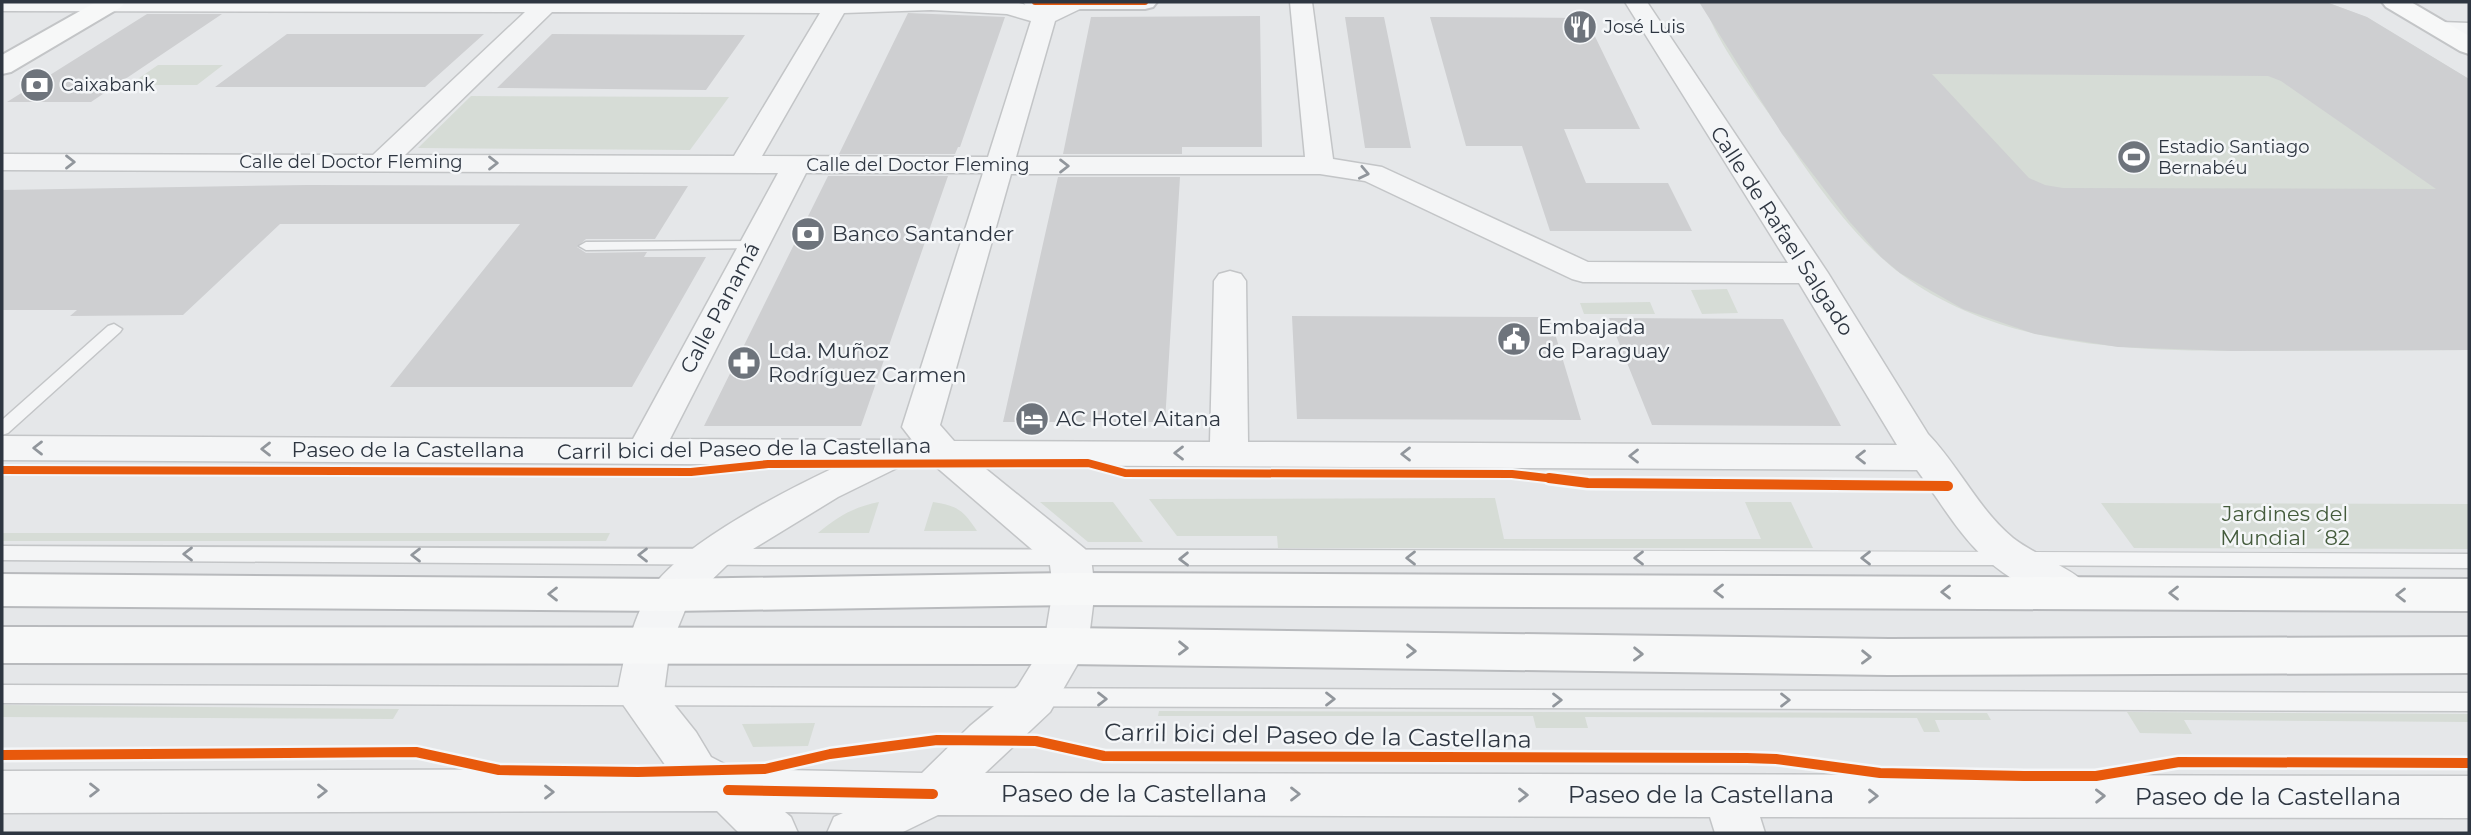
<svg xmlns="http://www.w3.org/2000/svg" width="2471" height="835" font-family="Montserrat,sans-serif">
  <rect width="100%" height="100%" fill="#e5e7e9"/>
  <path fill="#d6dcd6" d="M1713,2h613l40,15 103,62v271c-69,0 -138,1 -206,1 -124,0 -258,0 -362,-77 -47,-35 -91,-97 -122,-146 -15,-22 -73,-100 -72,-122z
    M158,65h65l-26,20h-68z
    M471,96l258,1 -39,53 -272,-2z
    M1727,289l11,24 -36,1 -11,-24z
    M1650,302l5,12h-71l-4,-11z
    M1495,498l9,41h257l-16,-37h46l22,46h-535l-1,-12h-100l-28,-37z
    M879,502l-10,31h-51c20,-17 36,-26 61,-31z
    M933,502c25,4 30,8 44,29h-53z
    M1040,502h73l30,40h-55z
    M2101,503l368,1v45l-335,-1z
    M2,533h608l-4,8h-604z
    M2,705l397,4 -6,10 -391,-2z
    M1159,711l828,2 4,7h-56l5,12h-16l-7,-14 -332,-1 3,11h-52l-3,-12h-375z
    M2127,712l342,2v8l-285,-2 8,14 -52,-1z
    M815,723l-7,23 -55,1 -11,-23z"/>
  <path fill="#cecfd1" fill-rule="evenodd" d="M1699,2h627l41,15 102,62v271l-238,1 -113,-4 -83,-13 -72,-25 -63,-36 -19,-16 -32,-36 -67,-87zM1932,74l336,2 13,5 155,108 -373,-1 -18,-3 -16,-7z
    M908,13l97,4 -45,130h-2l-3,7h-116z
    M147,14h75l-131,88h-84z
    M1260,16l2,131h-80v7h-119l28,-137z
    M1345,17h39l27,131h-46z
    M1430,17l156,1 54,111h-76l22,54h82l24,48h-142l-28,-85h-56z
    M287,34h197l-59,53h-210z
    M552,34l193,1 -39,55 -209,-2z
    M828,176h120l-87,250h-157z
    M1058,177h122l-15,245h-162z
    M307,185l381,1 -33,53h-69l-9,8 9,6 61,-1 -3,5h62l-74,130h-242l130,-163h-240l-97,91 -113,1 7,-6h-75v-120z
    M1292,316l258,1 31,103 -284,-1z
    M1609,318l174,1 58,107 -189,-1z"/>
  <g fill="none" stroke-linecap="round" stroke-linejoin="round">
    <g stroke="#c3c5c7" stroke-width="3">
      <path id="service" d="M754,241l7,4 -2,3 -173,2 -7,-4 7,-4z
        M114,324l8,5 -2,3 -112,101 -6,2v-15l106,-94z
        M2,546c822,5 1645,3 2467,8v14l-461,-3h-1230l-776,-5z
        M2,685l2467,8v18l-2467,-8z"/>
    </g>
    <g stroke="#c3c5c7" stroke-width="3">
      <path id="minor" d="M2,2h1013l27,7 16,-7h27l-3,6 -27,13 -39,136h289l-15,-155h22l21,157 49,8 206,95 200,1 -163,-261h22l181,271 100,161c31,32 50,75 85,104 21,17 69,34 80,54l-6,11c-21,7 -31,0 -50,-10 -67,-35 -78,-65 -120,-123l-936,-5 104,84 6,10 4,30 -7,57 -38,66 -65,61 1484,3v42l-709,-1 5,16h-50l-5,-16 -772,-2 -37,18h-74l7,-16 9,-4 -58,-1 6,5 7,16h-59l-22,-22 -715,2v-42l666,-2 -51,-73c6,-35 16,-83 38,-112 34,-44 133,-95 185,-119l-838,-5v-24l631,3 145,-266 -776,-3v-16l371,1 152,-143 -523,-1zM931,10l76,4 24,7 -43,136 -226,-1 82,-143zM552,12l268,1 -86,143 -329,-1zM806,173h177l-81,254 10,13 -242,-1zM1011,174h309l45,7 207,98 11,3 216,1 98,162 -649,-3 -2,-161 -5,-7 -11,-3 -11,3 -5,7 -4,161 -256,-1 -14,-16zM903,465h31l116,100 3,24 -9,55 -26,42 -48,40 -48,47 -188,-4 -23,-12 -15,-25 -32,-40 6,-45 18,-44 39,-38 111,-68z
        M2441,22l28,1v14l-36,-3 -4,-5 4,-5z"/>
    </g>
    <g stroke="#c3c5c7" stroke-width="4">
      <path id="tertiary" d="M1023,2h134l-4,5 -8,2h-110l-8,-2z"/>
    </g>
    <g stroke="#c3c5c7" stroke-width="4">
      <path id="secondary" d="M96,2h29l-4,5 -110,65 -9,2v-19z
        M2382,2h29l58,34v18l-9,-3 -74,-44z"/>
    </g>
    <g stroke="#b8babd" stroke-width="4">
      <path id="trunk" d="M1074,573l1395,6v32l-1395,-6 -404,6 -668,-5v-32l668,5z
        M2,627l1064,1 823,11 580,-2v36l-580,2 -823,-11 -1064,-1z"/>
    </g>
    <use href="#service" fill="#f4f5f6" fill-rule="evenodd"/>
    <use href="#minor" fill="#f4f5f6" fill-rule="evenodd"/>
    <use href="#tertiary" fill="#f4f5f6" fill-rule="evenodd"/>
    <use href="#secondary" fill="#f7f8f8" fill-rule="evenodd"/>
    <use href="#trunk" fill="#f7f8f8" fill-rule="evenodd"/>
    <g stroke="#f4f6f8" stroke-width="10">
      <path id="cycleway-far2" d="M1035,2h110"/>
    </g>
    <g stroke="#f4f6f8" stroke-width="12">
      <path id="cycleway-far1" d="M2,470l689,2 77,-8 320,-1 37,10 387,1 52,6"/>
    </g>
    <g stroke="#f4f6f8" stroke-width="15">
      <path id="cycleway" d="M1549,478l39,5 360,3
        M2,755l414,-3 83,18 139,2 127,-3 65,-15 107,-14 99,1 68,15 643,2 29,1 104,14 144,3h72l83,-14 290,1
        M728,790l205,4"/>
    </g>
    <use href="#cycleway-far2" stroke="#e8590c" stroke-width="6"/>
    <use href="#cycleway-far1" stroke="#e8590c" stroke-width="8"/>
    <use href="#cycleway" stroke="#e8590c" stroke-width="10"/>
  </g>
  <defs><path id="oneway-chevron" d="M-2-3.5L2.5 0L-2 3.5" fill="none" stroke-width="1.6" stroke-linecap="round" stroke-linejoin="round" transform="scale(1.75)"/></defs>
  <g stroke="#91969c">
    <use href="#oneway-chevron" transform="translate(70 162)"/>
    <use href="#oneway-chevron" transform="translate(493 163)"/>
    <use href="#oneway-chevron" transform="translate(1064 166)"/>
    <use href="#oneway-chevron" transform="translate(1364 173) rotate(12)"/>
    <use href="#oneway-chevron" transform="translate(38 448) rotate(-180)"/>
    <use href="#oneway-chevron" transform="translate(266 449) rotate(-180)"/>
    <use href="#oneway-chevron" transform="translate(1179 453) rotate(-180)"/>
    <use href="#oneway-chevron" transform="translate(1406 454) rotate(-180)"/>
    <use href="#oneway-chevron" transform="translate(1634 456) rotate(-180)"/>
    <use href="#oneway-chevron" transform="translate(1861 457) rotate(-180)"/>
    <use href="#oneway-chevron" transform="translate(188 554) rotate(-180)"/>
    <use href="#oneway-chevron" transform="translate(416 555) rotate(-180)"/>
    <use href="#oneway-chevron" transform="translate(643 555) rotate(-180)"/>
    <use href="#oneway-chevron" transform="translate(1411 558) rotate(-180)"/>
    <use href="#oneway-chevron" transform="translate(1639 558) rotate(-180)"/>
    <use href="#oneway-chevron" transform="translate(1866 558) rotate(-180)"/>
    <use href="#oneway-chevron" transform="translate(1184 559) rotate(179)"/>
    <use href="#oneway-chevron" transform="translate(1102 699)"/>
    <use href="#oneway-chevron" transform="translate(1330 699)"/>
    <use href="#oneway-chevron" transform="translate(1557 700)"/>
    <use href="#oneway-chevron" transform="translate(1785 700)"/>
    <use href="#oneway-chevron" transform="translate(94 790)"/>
    <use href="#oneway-chevron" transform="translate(322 791)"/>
    <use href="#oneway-chevron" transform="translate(549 792)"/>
    <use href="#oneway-chevron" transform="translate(1295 794)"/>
    <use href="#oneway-chevron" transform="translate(1523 795)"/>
    <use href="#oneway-chevron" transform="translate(1873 796)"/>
    <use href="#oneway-chevron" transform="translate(2100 796) rotate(-1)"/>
  </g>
  <g stroke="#92979c">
    <use href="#oneway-chevron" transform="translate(1719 591) rotate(-180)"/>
    <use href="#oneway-chevron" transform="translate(1946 592) rotate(180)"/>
    <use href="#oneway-chevron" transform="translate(2174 593) rotate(-180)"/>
    <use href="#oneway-chevron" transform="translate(553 594) rotate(-180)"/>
    <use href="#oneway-chevron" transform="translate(2401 595) rotate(-180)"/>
    <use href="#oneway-chevron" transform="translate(1183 648) rotate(1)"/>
    <use href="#oneway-chevron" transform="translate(1411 651) rotate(1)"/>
    <use href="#oneway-chevron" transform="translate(1638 654) rotate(1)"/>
    <use href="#oneway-chevron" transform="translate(1866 657) rotate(1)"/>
  </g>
  <defs>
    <g id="restaurant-disc" transform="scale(1.75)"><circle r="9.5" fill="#6e747c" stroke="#f4f6f8"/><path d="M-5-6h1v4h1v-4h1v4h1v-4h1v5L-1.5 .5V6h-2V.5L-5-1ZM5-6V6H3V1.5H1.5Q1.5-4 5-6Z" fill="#fff"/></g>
    <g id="bank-disc" transform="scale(1.75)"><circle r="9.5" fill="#6e747c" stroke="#f4f6f8"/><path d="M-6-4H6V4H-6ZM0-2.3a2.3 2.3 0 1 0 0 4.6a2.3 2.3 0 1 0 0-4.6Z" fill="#fff"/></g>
    <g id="stadium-disc" transform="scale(1.75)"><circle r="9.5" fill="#6e747c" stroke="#f4f6f8"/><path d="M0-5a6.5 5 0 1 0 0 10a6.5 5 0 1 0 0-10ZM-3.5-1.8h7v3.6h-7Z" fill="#fff"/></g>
    <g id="civic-disc" transform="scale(1.75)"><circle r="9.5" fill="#6e747c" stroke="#f4f6f8"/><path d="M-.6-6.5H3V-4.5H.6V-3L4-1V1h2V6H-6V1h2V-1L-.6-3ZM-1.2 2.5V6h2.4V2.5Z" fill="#fff"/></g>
    <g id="pharmacy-disc" transform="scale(1.75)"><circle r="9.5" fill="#6e747c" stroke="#f4f6f8"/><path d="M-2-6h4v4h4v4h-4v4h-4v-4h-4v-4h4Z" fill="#fff"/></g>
    <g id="hotel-disc" transform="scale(1.75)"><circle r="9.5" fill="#6e747c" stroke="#f4f6f8"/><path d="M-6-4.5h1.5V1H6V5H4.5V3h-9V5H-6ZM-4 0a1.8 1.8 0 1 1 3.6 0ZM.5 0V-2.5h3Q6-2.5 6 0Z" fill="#fff"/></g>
  </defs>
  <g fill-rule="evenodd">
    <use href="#restaurant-disc" x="1580" y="27"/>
    <use href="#bank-disc" x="37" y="85"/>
    <use href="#stadium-disc" x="2134" y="157"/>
    <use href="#bank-disc" x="808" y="234"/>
    <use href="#civic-disc" x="1514" y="339"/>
    <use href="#pharmacy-disc" x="744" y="363"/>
    <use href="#hotel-disc" x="1032" y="419"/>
  </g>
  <g text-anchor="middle" stroke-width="5" stroke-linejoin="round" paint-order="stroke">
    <g font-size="18" fill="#2e3641" stroke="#f4f6f8" text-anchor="start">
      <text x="1604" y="33">José Luis</text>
      <text x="61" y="91">Caixabank</text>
      <text x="2158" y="153">Estadio Santiago<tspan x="2158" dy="21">Bernabéu</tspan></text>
    </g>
    <g font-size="18" fill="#2e3641" stroke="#f4f6f8">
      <text x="351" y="168">Calle del Doctor Fleming</text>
      <text x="918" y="171">Calle del Doctor Fleming</text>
    </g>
    <g font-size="21" fill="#2e3641" stroke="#f4f6f8">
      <text transform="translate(1782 231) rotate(57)" y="7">Calle de Rafael Salgado</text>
      <text transform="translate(720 308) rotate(-62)" y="7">Calle Panamá</text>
      <text transform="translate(744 449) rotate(-1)" y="7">Carril bici del Paseo de la Castellana</text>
      <text x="408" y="457">Paseo de la Castellana</text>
    </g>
    <g font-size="21" fill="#2e3641" stroke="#f4f6f8" text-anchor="start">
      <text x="832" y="241">Banco Santander</text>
      <text x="1538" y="334">Embajada<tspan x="1538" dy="24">de Paraguay</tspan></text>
      <text x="768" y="358">Lda. Muñoz<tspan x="768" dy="24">Rodríguez Carmen</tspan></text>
      <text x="1056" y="426">AC Hotel Aitana</text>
    </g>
    <g font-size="21" fill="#445b3c" stroke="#f4f6f8">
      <text x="2285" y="521">Jardines del<tspan x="2285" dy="24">Mundial ´82</tspan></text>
    </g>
    <g font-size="24" fill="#2e3641" stroke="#f4f6f8">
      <text transform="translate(1318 736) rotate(1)" y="8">Carril bici del Paseo de la Castellana</text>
      <text x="1134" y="802">Paseo de la Castellana</text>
      <text x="1701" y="803">Paseo de la Castellana</text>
      <text x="2268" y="805">Paseo de la Castellana</text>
    </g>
  </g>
  <rect width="2471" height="835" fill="none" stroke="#2e3641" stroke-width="7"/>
</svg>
